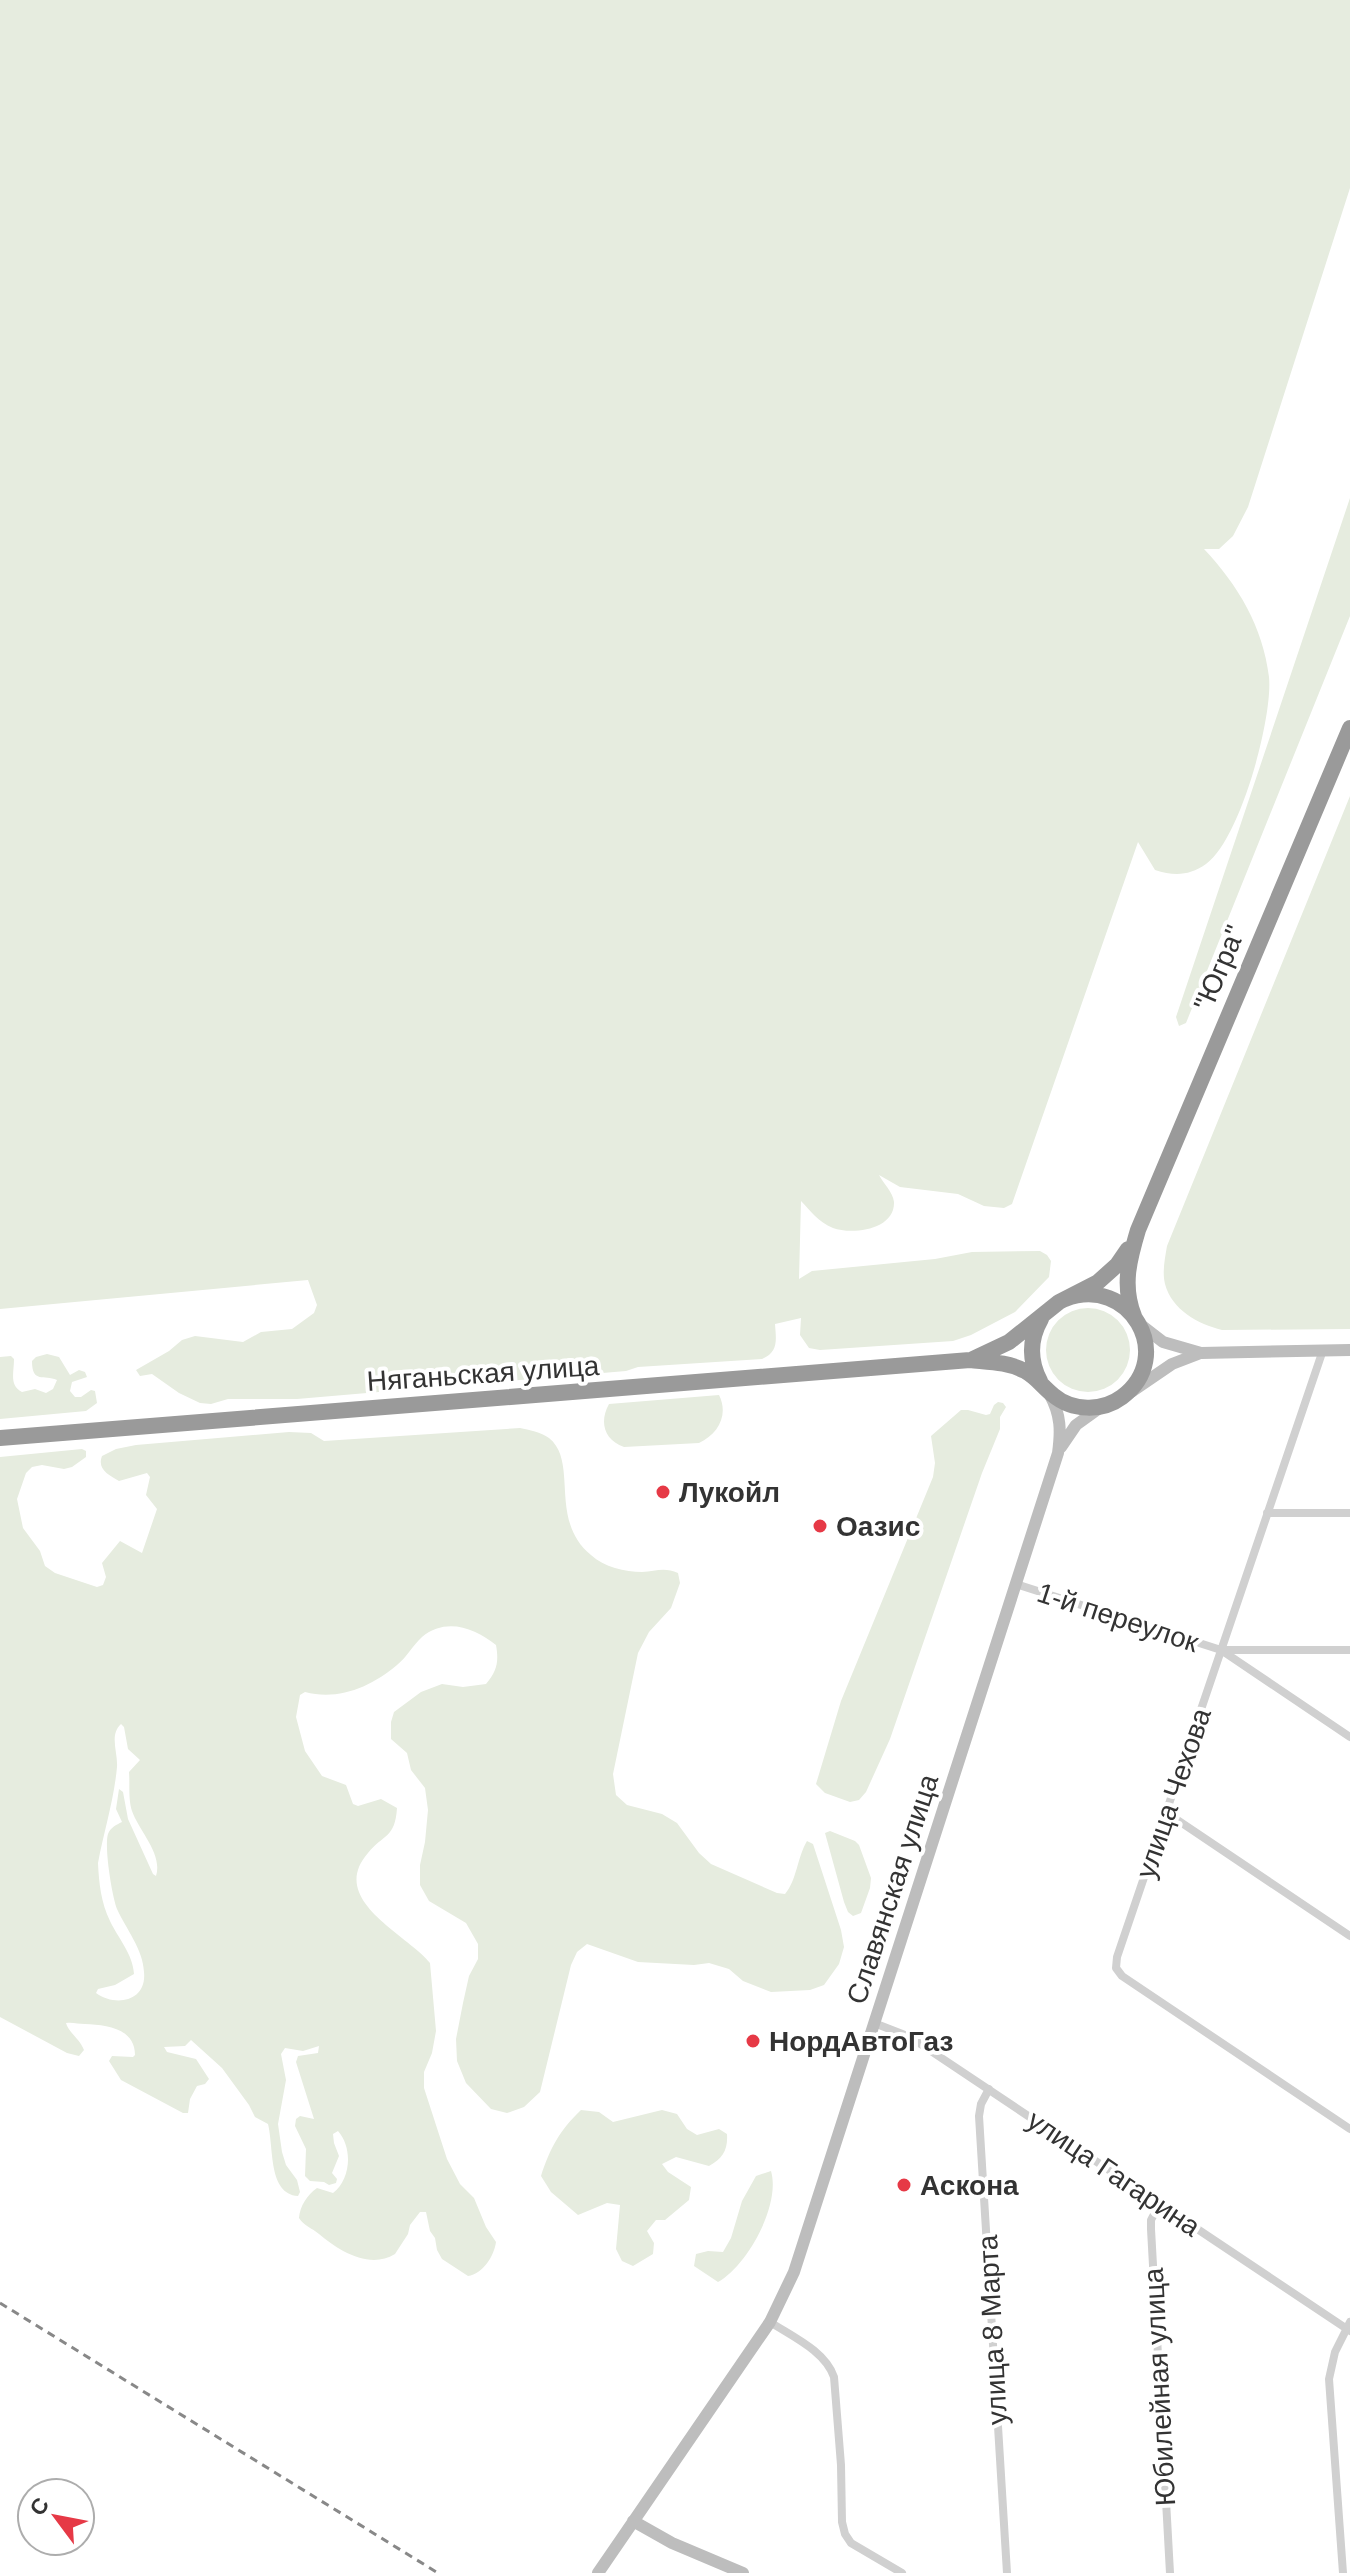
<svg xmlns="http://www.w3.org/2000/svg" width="1350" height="2573" font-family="Helvetica,sans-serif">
  <rect width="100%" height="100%" fill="#fff"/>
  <path fill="#e6ecdf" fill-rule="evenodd" d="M0,0h1350v188l-102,319 -15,29 -14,13h-15c34,36 59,78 65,128 4,41 -29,163 -63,187 -17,12 -32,12 -51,6l-17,-28 -126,362 -8,4 -20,-2 -26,-12 -58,-7 -21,-12c4,8 14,17 15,27 1,28 -42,33 -61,26 -15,-6 -23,-18 -32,-27l-2,78 13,-8 123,-12 37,-7 68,-1 7,4 4,6 -2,16 -34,35 -44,23 -18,6 -133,9 -11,-2 -9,-13 1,-17 -26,6c1,15 4,28 -13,35l-124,8 -12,4 -329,28h-69l-17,5 -11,-1 -21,-10 -27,-19 -12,2 -4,-6 33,-19 13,-11 13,-4 48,6 18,-10 31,-3 22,-16 3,-8 -9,-25 -308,29z
    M1350,498v118l-164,407 -7,3 -3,-9z
    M1350,796v533l-128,1c-24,-6 -50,-20 -57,-46 -3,-12 0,-26 2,-38z
    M1046 1350a42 42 0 1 1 84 0a42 42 0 1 1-84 0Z
    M47,1354l12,3 11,18 9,-5 6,2 2,5 -15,5 -2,9 5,6h6l10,-7 4,1 2,12 -11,8 -86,8v-62l11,-1 3,3c0,14 -5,26 8,33l13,-3 11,4 7,-4 4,-9c-13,-6 -25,4 -25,-19l4,-4z
    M719,1395c10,20 -1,39 -20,48l-75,4c-20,-7 -25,-25 -15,-43z
    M998,1402l5,1 3,4 -6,10v12l-18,44 -92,266 -24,53 -7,8 -9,2 -25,-9 -9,-9 25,-83 92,-224 2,-14 -4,-27 30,-26h7l18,5 4,-1 4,-9z
    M520,1428c9,2 21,4 29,10 30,24 -1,82 42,117 13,12 34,17 51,17 14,-1 23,-5 36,1l2,10 -9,25 -22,24 -11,21 -25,121 3,21 11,10 35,9 15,9 22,30 12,11 66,29 8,1c12,-14 12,-36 22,-53l6,3 28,86 3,17 -5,17 -15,21 -14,5 -39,2 -28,-11 -14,-12 -20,-6 -15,2 -56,-3 -51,-18 -10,8 -6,13 -31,127 -16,15 -17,6 -16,-4 -25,-26 -9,-22 -1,-22 7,-36 6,-27 9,-17v-15l-12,-21 -37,-22 -9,-16v-20l5,-23 3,-32 -3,-22 -14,-18 -4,-17 -16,-14v-17l3,-10 27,-20 21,-8 21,3 23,-3c11,-13 13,-22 10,-39 -21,-17 -50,-28 -74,-8 -9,8 -15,20 -25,28 -26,22 -59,36 -92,27l-5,3 -4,22 9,34 17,25 24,9 7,19 5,2 23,-7 16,9c-2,31 -14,26 -29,45 -41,47 39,81 62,110l6,68 -4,22 -8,19v16l23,71 13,25 14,14 12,29 10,15c-2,14 -13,32 -28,34l-26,-17 -5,-9 -2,-12 -5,-7 -4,-19h-6l-10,13 -2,9 -13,20c-26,16 -57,-4 -76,-20 -7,-6 -15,-8 -20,-16 1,-12 8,-23 18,-30l16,5c18,-14 20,-45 5,-62l-5,3 1,9 5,13 -7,17 5,6 -1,4 -7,2 -5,-3 -14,-1 -5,-5 1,-27 -11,-23 1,-7 4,-3 14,3 -18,-57 2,-6 20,-3 1,-7 -16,5 -18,-3 -4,6 5,26 -8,44 4,28 4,13 11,15 3,12 -2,4c-30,-2 -24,-48 -30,-72l-13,-7 -6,-12 -27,-37 -31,-28 -6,6 -21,1 3,5 29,7 13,20 -4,5 -8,2 -7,13 -2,14h-5l-62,-33 -12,-19 3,-5 21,1 2,-2c0,-27 -29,-30 -50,-31 -7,0 -12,-2 -19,-1 2,9 14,16 18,27l-5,6 -12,-3 -67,-36v-560l82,-8 4,2v6l-14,10 -8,2 -22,-4 -10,2 -6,6 -9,26 6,29 17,23 5,15 10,7 42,14 6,-2 3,-8 -4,-14 18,-22 22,12 15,-44 -11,-14 4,-18 -3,-4 -28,8c-11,-6 -22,-12 -17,-25l14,-7 20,-4 153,-13 22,1 13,8zM121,1724l3,3 4,22 12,11 -11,12c1,12 -1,27 3,39 7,20 31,43 24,65l-3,-2 -25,-55 -5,-27 -4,-3 -3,20 6,13c-6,3 -11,5 -14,12 -4,13 4,62 9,75 9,20 26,40 27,63 3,30 -29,35 -48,21l2,-4 17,-4 19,-11c-1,-20 -16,-36 -24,-53 -9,-19 -11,-37 -12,-58 6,-32 16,-63 19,-96 1,-15 -8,-32 4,-43z
    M830,1831l25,10 4,4 12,33 -1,10 -9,25 -8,3 -5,-4 -4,-10 -19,-69z
    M581,2110l18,2 14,10 49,-12 15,4 10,15 10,6 22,-6 8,5c1,16 -4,24 -18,32l-33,-9 -14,7 6,8 23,15 -2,13 -24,20h-9l-9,11 7,12 -1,11 -20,12 -11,-5 -6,-12 4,-44 -13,-2 -29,12 -27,-23 -10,-16c9,-28 19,-46 40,-66z
    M771,2171c10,34 -24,95 -53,111l-24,-16 2,-12 12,-3 15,1 8,-14 11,-37 14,-25z"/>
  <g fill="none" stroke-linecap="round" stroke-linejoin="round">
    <path stroke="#d0d0d0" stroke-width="8" d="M1323,1350l-206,607 -1,11 6,8 228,153
      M1267,1513h83
      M1016,1584l205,66 129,87
      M1222,1650h128
      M1167,1813l183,123
      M874,2023l36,14 440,294
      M989,2089l-8,15 -2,12 28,457
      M1160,2203l-9,17v9l19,344
      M770,2322c23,15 55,29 64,55l7,88 1,57 3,12 6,9 51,30
      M1343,2573l-14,-194 6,-27 15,-30"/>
    <path stroke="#bdbdbd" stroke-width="12" d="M1141,1325l22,17 38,11 149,-3
      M1131,1392l41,-28 26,-10
      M1061,1447l15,-22 25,-18
      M633,2521l39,22 71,30
      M598,2573l172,-251 24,-50 264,-819c3,-22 3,-38 -8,-58"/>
    <path stroke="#9a9a9a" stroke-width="16" d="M1134,1316c-12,-30 -5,-56 4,-86l212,-502
      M973,1359l36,-17 50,-40 39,-20 19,-17 11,-16
      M1040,1381c-11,-21 -11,-41 1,-62
      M0,1438l970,-78c19,2 38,2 55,11 11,6 18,16 28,24 19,16 49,17 69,2 55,-41 7,-123 -57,-98"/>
    <path stroke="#888" stroke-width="3" stroke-dasharray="8 6" stroke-linecap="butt" d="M0,2303l438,270"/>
  </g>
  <g fill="#e63946" stroke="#fff" stroke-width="3">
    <circle cx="663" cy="1492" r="8"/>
    <circle cx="820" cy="1526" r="8"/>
    <circle cx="753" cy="2041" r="8"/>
    <circle cx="904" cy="2185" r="8"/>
  </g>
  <g text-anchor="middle" stroke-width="8" stroke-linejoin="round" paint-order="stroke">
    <g font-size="28" fill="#333" stroke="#fff">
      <text transform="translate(1219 968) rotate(-67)" y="10">"Югра"</text>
      <text transform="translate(483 1373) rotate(-4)" y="10">Няганьская улица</text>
      <text transform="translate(1118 1617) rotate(18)" y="10">1-й переулок</text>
      <text transform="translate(1173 1793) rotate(-71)" y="10">улица Чехова</text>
      <text transform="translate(892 1889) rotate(-72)" y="10">Славянская улица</text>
      <text transform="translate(1114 2173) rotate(34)" y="10">улица Гагарина</text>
      <text transform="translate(992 2330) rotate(-93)" y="10">улица 8 Марта</text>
      <text transform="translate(1159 2387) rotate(-93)" y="10">Юбилейная улица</text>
    </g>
    <g font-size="28" font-weight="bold" fill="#333" stroke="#fff" text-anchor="start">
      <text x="679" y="1502">Лукойл</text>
      <text x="836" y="1536">Оазис</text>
      <text x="769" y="2051">НордАвтоГаз</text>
      <text x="920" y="2195">Аскона</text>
    </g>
  </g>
  <g transform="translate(56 2517) rotate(302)"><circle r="38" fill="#ffffff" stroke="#adadad" stroke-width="2"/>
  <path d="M0-6L14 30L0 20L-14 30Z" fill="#e63946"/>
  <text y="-12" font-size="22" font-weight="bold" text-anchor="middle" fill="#333333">С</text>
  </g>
</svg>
